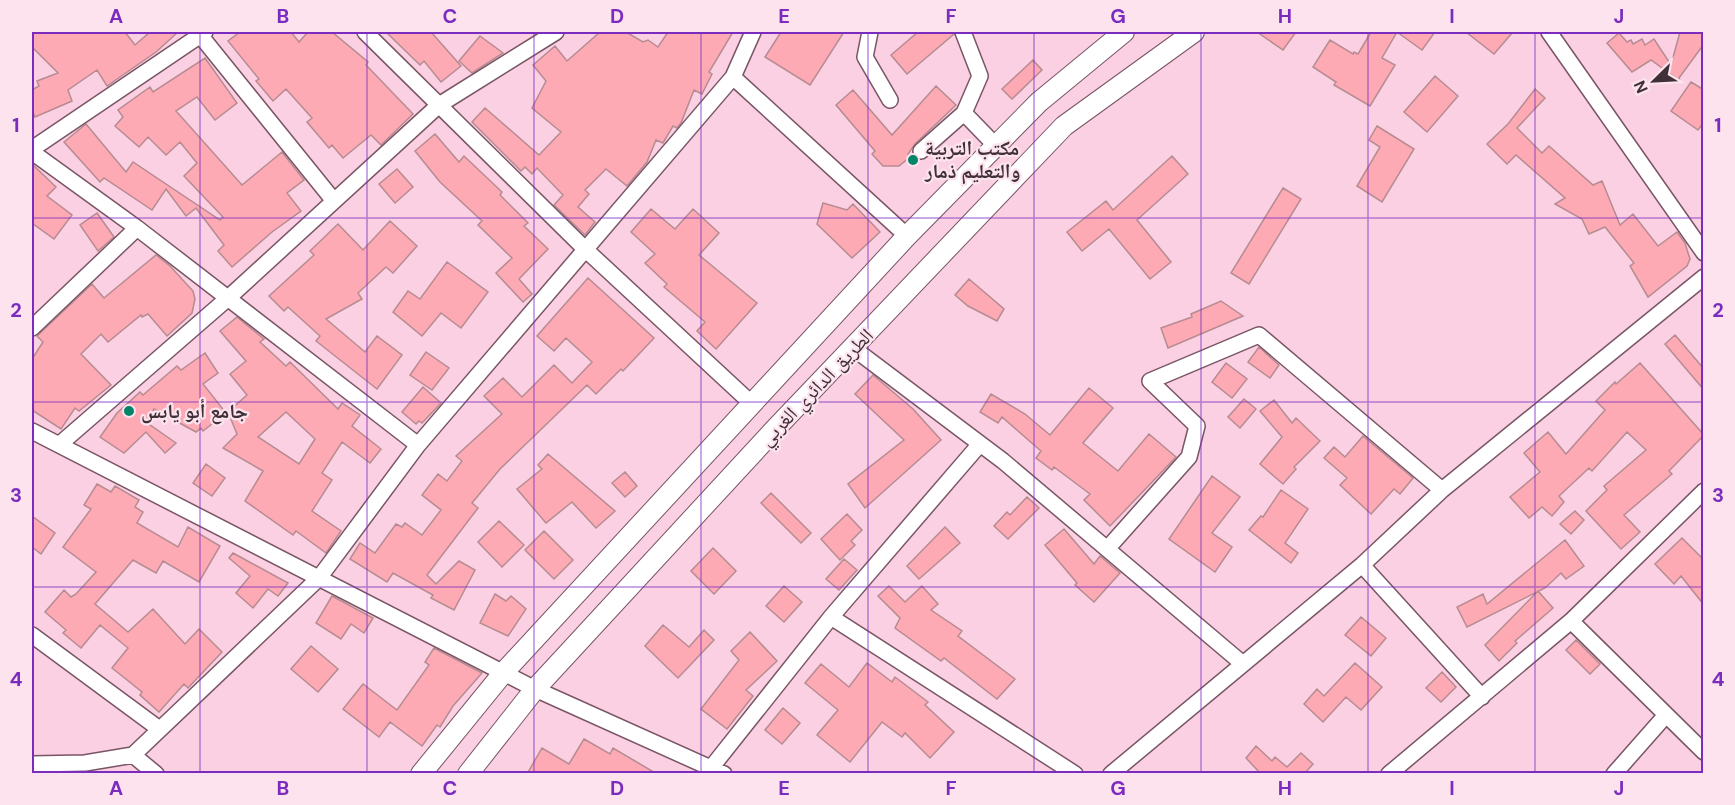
<svg xmlns="http://www.w3.org/2000/svg" width="1735" height="805" font-family="'DM Sans','Noto Naskh Arabic',sans-serif">
  <rect width="100%" height="100%" fill="#fad0e2"/>
  <path fill="#fdaab5" stroke="#b68b91" stroke-width="1.5" fill-rule="evenodd" d="M32,32h93l10,13 15,-13h28l-22,20 -49,34 -10,-16 -29,20 4,11 -37,16 -3,-7v-20l7,-4 -2,-5 21,-8 -26,-26z
    M240,32h51l8,10 9,-10h24l36,30 -2,3 47,49 -32,31 -10,-10 -28,23 -11,-13 -3,3 -22,-26 5,-4 -26,-29 -13,12 -17,-20 3,-2 -31,-38z
    M386,32h45l30,34 -20,16 -17,-21 -4,4z
    M600,32h26l17,10 5,-2 10,7 10,-15h65l-24,40 3,2 -10,20 -8,-4 -13,33 -4,5 -4,-2 -10,17 -7,-3 -9,22 -20,24 -21,-17 -21,21 4,4 -11,13 17,15 -10,13 -31,-30 9,-10 -26,-27 -5,6 -7,-7 -4,4 -49,-49 13,-14 54,47 22,-23 -29,-24 14,-27 -13,-16 22,-19 12,15z
    M781,32h63l-34,53 -45,-28z
    M918,32h35l1,2 -47,40 -16,-19z
    M1257,32h39l-13,18z
    M1371,32h64l-13,18 -25,-18 -15,26 13,7 -25,41 -36,-21 2,-3 -23,-15 17,-27 23,14 1,-2 4,2z
    M1466,32h47l-19,22z
    M1680,32h24v12l-25,34 1,3 -29,-21 -19,12 -25,-29 12,-10 8,9 4,-2 2,4 9,-5 3,6 9,-6 17,26z
    M480,36l23,17 -31,20 -13,-12z
    M205,58l32,45 -22,17 -18,-23 -21,14 66,74 40,-33 22,28 -17,13 14,18 -29,21 -40,35 -14,-16 6,-6 -28,-37 -10,8 -20,-27 -14,21 -48,-32 -4,4 -36,-40 22,-18 40,48 7,-10 87,58 3,-3 -39,-41 13,-13 -17,-21 -14,13 -18,-18 -9,10 -24,-21 8,-9 -5,-7 32,-23 3,5z
    M1033,60l9,10 -30,29 -10,-10z
    M1435,76l23,20 -31,36 -23,-20z
    M1691,82l13,8v32l-6,8 -27,-19z
    M936,86l20,19 -41,39 -7,10 2,3 -11,9h-16l-11,-12 3,-3 -39,-46 17,-15 39,45z
    M1535,89l10,9 -28,30 25,25 7,-7 44,39 9,-4 18,44 13,-11 25,32 19,-14 8,11 5,16 -3,7 -39,31 -18,-31 4,-3 -29,-36 -16,7 -7,-15 -27,-15 10,-6 -49,-43 -9,9 -20,-20 21,-20z
    M1377,126l37,23 -32,53 -25,-16 23,-39 -11,-7z
    M435,134l24,28 5,-6 38,36 -2,3 28,28 -4,3 24,23 -29,30 13,15 -9,8 -27,-29 16,-15 -34,-33 4,-4 -42,-39 -25,-31z
    M1172,156l16,18 -51,46 34,42 -21,17 -41,-50 -27,22 -15,-19 39,-31 7,9z
    M32,164l24,23 -9,9 25,19 -18,24 -22,-16z
    M397,169l16,18 -18,16 -16,-19z
    M1283,188l18,11 -52,85 -18,-11z
    M823,203l24,7 6,-6 27,28 -28,26 -35,-34z
    M651,209l24,20 18,-20 26,24 -20,22 58,48 -41,46 -19,-18 8,-9 -41,-35 3,-3 -22,-21 10,-9 -24,-22z
    M97,213l17,24 -16,14 -18,-26z
    M390,221l27,25 -24,27 -7,-6 -28,26 4,6 -36,20 39,33 12,-16 25,19 -25,34 -61,-48 4,-5 -32,-29 -4,4 -15,-15 45,-41 -4,-4 28,-27 25,26z
    M156,255l14,11 23,25 2,8 -3,14 -25,23 -19,-22 -6,3 -1,-2 -33,27 -7,-8 -20,20 30,31 -32,26 -4,-3 -14,21 -29,-19v-51l11,-17 -6,-6 55,-52 12,14z
    M447,262l41,30 -27,36 -20,-15 -19,23 -29,-24 15,-21 12,8z
    M588,278l66,60 -31,33 -2,-2 -25,25 -9,-9 -87,84 -28,34 6,5 -51,67 9,9 23,-23 16,9 -21,40 -23,-12 2,-3 -40,-22 -6,9 -37,-23 10,-16 15,10 21,-29 6,3 3,-4 17,12 19,-25 -19,-15 16,-21 9,7 15,-20 -6,-5 46,-42 -18,-18 19,-18 19,19 32,-32 18,18 20,-21 -26,-24 -12,13 -17,-15z
    M969,279l35,30 -7,12 -29,-15 -13,-11z
    M1221,301l22,15 -75,32 -7,-20 31,-11 -1,-3z
    M237,317l27,22 -4,3 26,24 4,-4 48,47 4,-6 18,12 -8,11 29,23 -11,14 -28,-21 -20,31 10,7 -20,31 29,20 -15,22 -30,-22 -3,4 -48,-34 18,-30 -40,-23 14,-14 -9,-22 19,-17 -17,-21 16,-13 -26,-30zM286,412l29,27 -16,25 -41,-27z
    M1675,335l29,34v21l-39,-46z
    M1259,347l20,18 -9,13 -22,-16z
    M426,352l23,16 -17,22 -22,-15z
    M205,353l13,20 -15,11 23,29 -23,18 -2,-3 -5,4 -42,-23 -8,13 30,21 -11,10 -19,-21 -22,21 -24,-16 17,-24 23,-21 3,3 34,-29 4,4z
    M1226,363l21,16 -15,19 -20,-16z
    M1640,363l64,72 -35,36 3,3 -48,41 16,17 -19,17 -35,-38 21,-21 -3,-4 42,-36 -19,-18 -35,39 -3,-3 -30,28 5,6 -12,14 -10,-9 -13,11 -19,-21 30,-25 -16,-19 24,-21 18,22 39,-44 -9,-9 19,-19 1,2z
    M873,375l40,34 28,31 -76,68 -17,-24 56,-44 -49,-46z
    M423,387l18,16 -19,20 -3,-2 -3,3 -14,-12z
    M1089,388l24,20 -30,35 35,28 31,-37 27,23 -66,69 -26,-26 6,-6 -36,-27 -2,3 -16,-12 5,-7 -39,-34 -4,6 -18,-11 11,-18 34,20 25,21z
    M1244,399l12,10 -16,19 -12,-11z
    M1274,400l18,23 4,-5 24,23 -26,26 2,2 -13,15 -23,-20 22,-27 -22,-26z
    M1363,436l50,42 -13,16 -6,-5 -23,25 -31,-29 7,-7 -23,-20 10,-11 11,10z
    M548,454l67,57 -19,17 -24,-26 -26,21 -29,-34 25,-20 -4,-4z
    M206,464l19,14 -13,18 -19,-13z
    M625,472l12,14 -12,11 -13,-14z
    M1212,476l28,21 -28,36 20,14 -17,25 -46,-33z
    M97,484l14,8 4,-6 24,14 -4,7 8,5 -6,11 41,24 10,-20 32,19 -21,36 -36,-21 -7,12 -23,-13 -38,44 33,28 25,-23 32,35 14,-15 23,23 -34,36 -4,-4 -25,28 -19,-17 2,-3 -30,-24 16,-20 -28,-23 -19,23 -18,-15 3,-3 -21,-18 19,-22 7,7 5,-3 20,-22 -33,-25 28,-38 -7,-4z
    M1281,490l27,19 -23,34 13,10 -7,10 -42,-33 12,-14 2,1z
    M771,493l40,40 -10,10 -40,-40z
    M1027,497l12,11 -31,31 -14,-13 13,-14 3,3z
    M1575,511l9,9 -13,14 -11,-10z
    M847,514l15,16 -11,11 4,4 -15,15 -19,-21z
    M32,516l23,17 -14,21 -9,-7z
    M499,521l25,24 -22,22 -24,-25z
    M945,527l15,16 -41,36 -12,-13z
    M1064,529l30,35 6,-8 20,17 -26,29 -19,-17 2,-2 -32,-38z
    M544,531l29,29 -19,19 -29,-29z
    M1682,538l22,22v45l-23,-29 -7,8 -19,-20z
    M1565,540l19,26 -18,13 -5,-6 -16,15 -78,39 -10,-20 26,-13 4,10z
    M713,548l23,23 -22,23 -23,-23z
    M233,553l55,30 -10,13 -10,-7 -15,19 -17,-15 14,-17 -21,-18z
    M844,559l13,11 -18,20 -13,-11z
    M784,586l18,16 -18,20 -18,-16z
    M889,586l16,16 17,-16 16,18 -7,6 31,21 -4,5 57,43 -18,20 -53,-41 -3,3 -46,-33 5,-10 -22,-22z
    M1538,591l15,17 -38,33 2,2 -18,18 -14,-16z
    M495,594l11,7 5,-5 15,13 -18,27 -28,-13z
    M332,596l41,22 -9,15 -13,-9 -10,15 -25,-16z
    M1361,617l25,21 -15,18 -26,-21z
    M663,625l26,22 15,-17 10,10 -36,38 -33,-32z
    M750,632l27,29 -31,29 7,6 -26,33 -26,-20 38,-49 -8,-9z
    M1576,640l24,24 -10,10 -24,-24z
    M311,646l27,23 -20,23 -27,-23z
    M434,648l48,25 -29,33 -13,21 -3,-2 -15,21 -32,-24 -11,15 -36,-28 20,-25 34,26 32,-45 -4,-3z
    M867,663l25,19 3,-5 33,25 -3,3 29,27 -24,26 -25,-25 -3,4 -20,-15 -32,40 -33,-27 21,-25 -33,-27 16,-19 28,23z
    M1355,663l27,24 -21,23 -15,-13 -23,25 -19,-18 13,-15 7,7z
    M1442,672l14,15 -15,15 -15,-14z
    M783,708l17,15 -18,21 -17,-14z
    M584,739l26,15 3,-6 44,26h-130l15,-26 27,16z
    M1256,746l16,15 3,-4 12,10 14,-14 12,11 -9,10h-43l-15,-16z"/>
  <g fill="none" stroke-linecap="round" stroke-linejoin="round">
    <g stroke="#795565" stroke-width="18">
      <path id="minor" d="M365,32l221,218 165,153
        M870,32l-5,25 25,43
        M963,32l17,44 -16,37 32,33
        M1549,32l155,221
        M200,35l134,166
        M733,77l174,159
        M32,149l173,-117
        M921,151l43,-38
        M32,152l105,76 281,217
        M32,328l105,-100
        M853,348l150,113 240,203
        M32,431l503,258 189,85
        M60,444l167,-145 212,-194 117,-73
        M1107,549l82,-92 8,-31 -47,-45 109,-46 183,155
        M1362,565l120,132
        M831,617l244,157
        M1571,621l133,131
        M32,635l126,93
        M133,755l23,19
        M32,764l53,-1 48,-8 186,-177 99,-133 315,-368 20,-45
        M711,768l120,-151 149,-173
        M1111,774l251,-209 80,-75 262,-213
        M1389,774l182,-153 133,-130
        M1614,774l52,-59"/>
    </g>
    <g stroke="#795565" stroke-width="22">
      <path id="major" d="M421,774l83,-102 403,-436 132,-134 85,-70
        M468,774l67,-85 240,-260 289,-303 130,-94"/>
    </g>
    <use href="#minor" stroke="#fff" stroke-width="15"/>
    <use href="#major" stroke="#fff" stroke-width="20"/>
  </g>
  <path fill="none" stroke="#7b2cbf" stroke-width="1.5" stroke-opacity="0.55" d="M200,32v742M367,32v742M534,32v742M701,32v742M868,32v742M1034,32v742M1201,32v742M1368,32v742M1535,32v742M32,218h1672M32,402h1672M32,587h1672"/>
  <g fill="#018569" stroke="#fce3ed" stroke-width="2">
    <circle cx="913" cy="160" r="6"/>
    <circle cx="129" cy="411" r="6"/>
  </g>
  <g text-anchor="middle" stroke-width="4.5" stroke-linejoin="round" paint-order="stroke">
    <g font-size="20" font-weight="bold" fill="#402f36" stroke="#fce3ed" text-anchor="start">
      <text x="925" y="155">مكتب التربية<tspan x="925" dy="23">والتعليم ذمار</tspan></text>
      <text x="141" y="418">جامع أبو يابس</text>
    </g>
    <g font-size="20" fill="#402f36" stroke="#fce3ed">
      <text transform="translate(816 387) rotate(-46)" y="7">الطريق الدائري الغربي</text>
    </g>
  </g>
  <rect width="1735" height="805" fill="none" stroke="#fce3ed" stroke-width="66"/>
  <g transform="translate(1654 81) rotate(246)" stroke="#fce3ed" stroke-width="4.5" paint-order="stroke">
  <path d="M0-4.5L10 22L0 15L-10 22Z" fill="#402f36"/>
  <text y="-9" font-size="16" font-weight="bold" text-anchor="middle" fill="#402f36">N</text>
  </g>
  <rect x="33" y="33" width="1669" height="739" fill="none" stroke="#7b2cbf" stroke-width="2"/>
  <g font-size="20" text-anchor="middle" font-weight="bold" fill="#7b2cbf">
    <text x="116" y="23">A</text>
    <text x="283" y="23">B</text>
    <text x="450" y="23">C</text>
    <text x="617" y="23">D</text>
    <text x="784" y="23">E</text>
    <text x="951" y="23">F</text>
    <text x="1118" y="23">G</text>
    <text x="1285" y="23">H</text>
    <text x="1452" y="23">I</text>
    <text x="1619" y="23">J</text>
    <text x="16" y="132">1</text>
    <text x="1718" y="132">1</text>
    <text x="16" y="317">2</text>
    <text x="1718" y="317">2</text>
    <text x="16" y="502">3</text>
    <text x="1718" y="502">3</text>
    <text x="16" y="686">4</text>
    <text x="1718" y="686">4</text>
    <text x="116" y="795">A</text>
    <text x="283" y="795">B</text>
    <text x="450" y="795">C</text>
    <text x="617" y="795">D</text>
    <text x="784" y="795">E</text>
    <text x="951" y="795">F</text>
    <text x="1118" y="795">G</text>
    <text x="1285" y="795">H</text>
    <text x="1452" y="795">I</text>
    <text x="1619" y="795">J</text>
  </g>
</svg>
